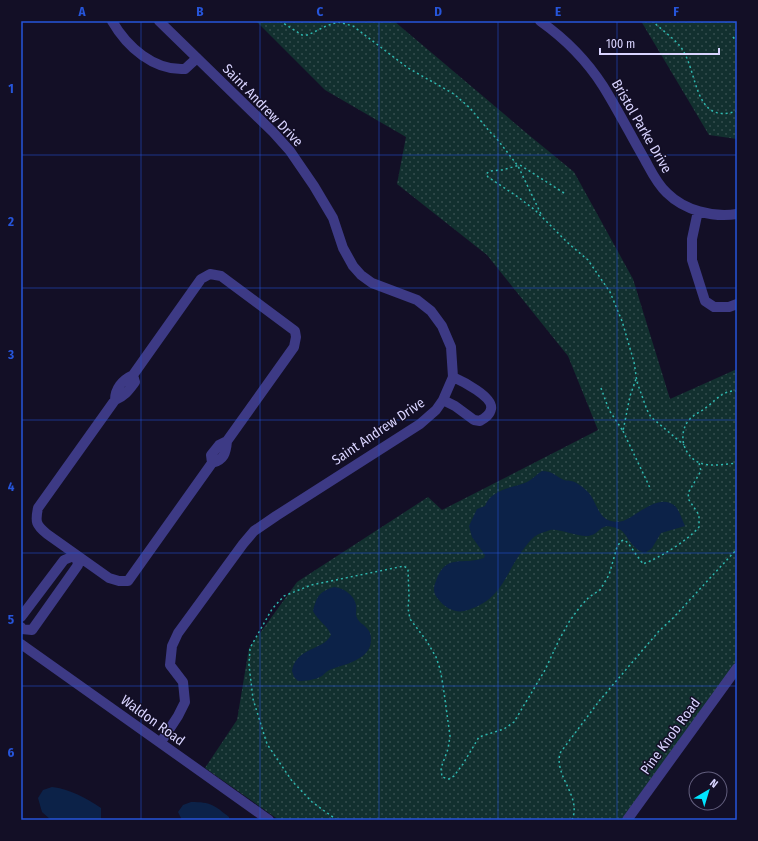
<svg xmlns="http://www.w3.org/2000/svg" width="758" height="841" font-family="'Fira Sans Condensed',sans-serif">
  <defs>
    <pattern id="grass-dots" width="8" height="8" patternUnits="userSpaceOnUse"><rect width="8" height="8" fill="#12302f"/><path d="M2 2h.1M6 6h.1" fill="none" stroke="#344d4e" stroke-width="1.8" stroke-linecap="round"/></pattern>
  </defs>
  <rect width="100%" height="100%" fill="#130f26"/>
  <path fill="url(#grass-dots)" d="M256,21h138l136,115 44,36 59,107 37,120 67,-30v292l-116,159h-342l-74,-52 32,-48 12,-72 48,-66 131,-85 14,13 156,-80 -30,-74 -81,-101 -90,-71 9,-47 -81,-47z
    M641,21h96v118l-28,-4z"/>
  <path fill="#0c2248" d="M542,471c10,0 12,4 20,8 2,2 6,1 9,2 6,1 13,7 18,12 7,8 9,25 22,28 3,1 9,1 12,0 14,-5 37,-30 53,-14 4,5 6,13 9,19l-24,7 -9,15 -7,5c-15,-4 -18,-21 -26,-24 -22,-9 -17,7 -33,7 -10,0 -28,-8 -36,-6 -5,2 -11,3 -16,7 -5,4 -8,9 -12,14 -18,25 -20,48 -54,59 -11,4 -22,-1 -29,-10 -6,-6 -6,-12 -3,-19 10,-29 27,-15 48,-23l1,-3 -13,-18 -3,-11 8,-17 8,-3c6,-17 28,-18 42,-24 6,-3 10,-8 15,-11z
    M334,587c10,1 20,8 22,18 1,5 -1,9 1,13 3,7 15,9 14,22 0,19 -25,24 -39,29 -4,1 -7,4 -10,7 -7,4 -16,5 -24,5l-4,-4 -2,-6c4,-24 31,-20 39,-36 -3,-9 -13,-14 -18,-24 4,-15 6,-19 21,-24z
    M52,787c18,2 34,11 49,21v12h-50l-9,-8 -4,-14 5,-8z
    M191,802c20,0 23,3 38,15v3h-47l-4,-8 5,-7z"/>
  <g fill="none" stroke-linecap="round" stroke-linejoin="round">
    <path stroke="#2fb8b0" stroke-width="1.5" stroke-dasharray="2 3" stroke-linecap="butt" d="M280,21l22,14h6l18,-9 12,-4 15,4 55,42 46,26 16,14 20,24 7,7 21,27 23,48
      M652,21c9,8 20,16 28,25 19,24 12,80 57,65
      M733,37l4,5
      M564,193l-44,-28 -18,5 -12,1 -4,3 2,3 30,20 17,13 34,34 19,16 22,32 12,29 12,41 3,20 10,28 4,7 33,28
      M601,388l8,22 14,21 7,-35 6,-17
      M737,391c-13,-1 -19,7 -29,15 -7,6 -14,8 -20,15 -10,14 -5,35 12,42 10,4 26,1 37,0
      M623,431l28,59
      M337,820l-25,-18 -20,-21 -25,-37 -14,-45 -4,-34 1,-17 22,-39 12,-13 27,-11 93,-19 4,3 1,28 -1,11 2,11 16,21 10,17 4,12 3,16 7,51 -2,13 -7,19 1,9 7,2 5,-3 9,-12 16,-27 25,-8 10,-7 31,-52 14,-30 10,-18 10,-14 10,-11 11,-7 9,-15 8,-28 4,-6 3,-1 4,3 15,21c18,-7 44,-23 56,-37v-12l-10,-15 -1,-7 13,-22 -2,-8
      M572,820c10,-24 -18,-43 -12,-67l40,-53 59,-69 14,-13 64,-69"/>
    <path stroke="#3d3a85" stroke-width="10" d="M112,21c15,26 42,50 73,48l12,-11
      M159,21l114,111 17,19 24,35 19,32 10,30 10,18 8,9 11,8 45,17 14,11 11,15 9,21 2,30 -10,23 -7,10 -16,14 -144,92 -22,15 -11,13 -65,89 -6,13 -2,19 13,17 2,20 -7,14 -17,26
      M540,21c24,17 47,40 63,65 15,24 28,50 42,74 6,11 12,24 22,33 17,17 46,25 70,21
      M698,211l-6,28v21l13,41 9,6h15l8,-3
      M133,375l2,7c-6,8 -10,14 -20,18 0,-11 7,-20 18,-25l68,-96 9,-5 11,2 74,55 1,6 -2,10 -67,94
      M115,400l-77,108c-3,14 -2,17 9,26l62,44 10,3h9l84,-118c12,-3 14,-10 15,-22l-8,4 -8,10 1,8
      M443,400l12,6 19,14 6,1c5,-3 10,-6 11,-12 3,-12 -29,-28 -38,-32
      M21,617l43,-57 12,-5 2,10 -46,65 -10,-1 -1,-2
      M21,644l248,176
      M627,820l110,-152"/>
  </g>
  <path fill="none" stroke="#2655da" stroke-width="1" stroke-opacity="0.55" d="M141,21v799M260,21v799M379,21v799M498,21v799M617,21v799M21,155h716M21,288h716M21,420h716M21,553h716M21,686h716"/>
  <g text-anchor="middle" stroke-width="3" stroke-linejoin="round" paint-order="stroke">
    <g font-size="14" fill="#d9d4ff" stroke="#130f26">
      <text transform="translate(263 105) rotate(46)" y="5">Saint Andrew Drive</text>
      <text transform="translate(642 126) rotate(60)" y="5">Bristol Parke Drive</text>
      <text transform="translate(378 431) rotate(-34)" y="5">Saint Andrew Drive</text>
      <text transform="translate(153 720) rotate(36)" y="5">Waldon Road</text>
      <text transform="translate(670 736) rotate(-54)" y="5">Pine Knob Road</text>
    </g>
  </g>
  <rect width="758" height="841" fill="none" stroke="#130f26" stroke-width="44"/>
  <g transform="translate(708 791) rotate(38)"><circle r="19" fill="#130f26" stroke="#625e7d"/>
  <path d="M0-3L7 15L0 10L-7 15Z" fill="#00e5ff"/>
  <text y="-6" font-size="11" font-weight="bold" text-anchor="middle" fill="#d9d4ff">N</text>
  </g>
  <path d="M600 48v6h119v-6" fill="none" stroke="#d9d4ff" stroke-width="2"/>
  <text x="606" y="48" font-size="12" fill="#d9d4ff" stroke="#130f26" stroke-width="3" paint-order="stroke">100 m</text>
  <rect x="22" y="22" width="714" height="797" fill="none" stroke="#2655da" stroke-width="1.5"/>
  <g font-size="13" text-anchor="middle" font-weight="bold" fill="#2655da">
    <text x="82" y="16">A</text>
    <text x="200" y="16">B</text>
    <text x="320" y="16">C</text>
    <text x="438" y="16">D</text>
    <text x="558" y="16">E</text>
    <text x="676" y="16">F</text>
    <text x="11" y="93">1</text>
    <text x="11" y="226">2</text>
    <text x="11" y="359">3</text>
    <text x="11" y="491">4</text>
    <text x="11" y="624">5</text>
    <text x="11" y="757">6</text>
  </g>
</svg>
